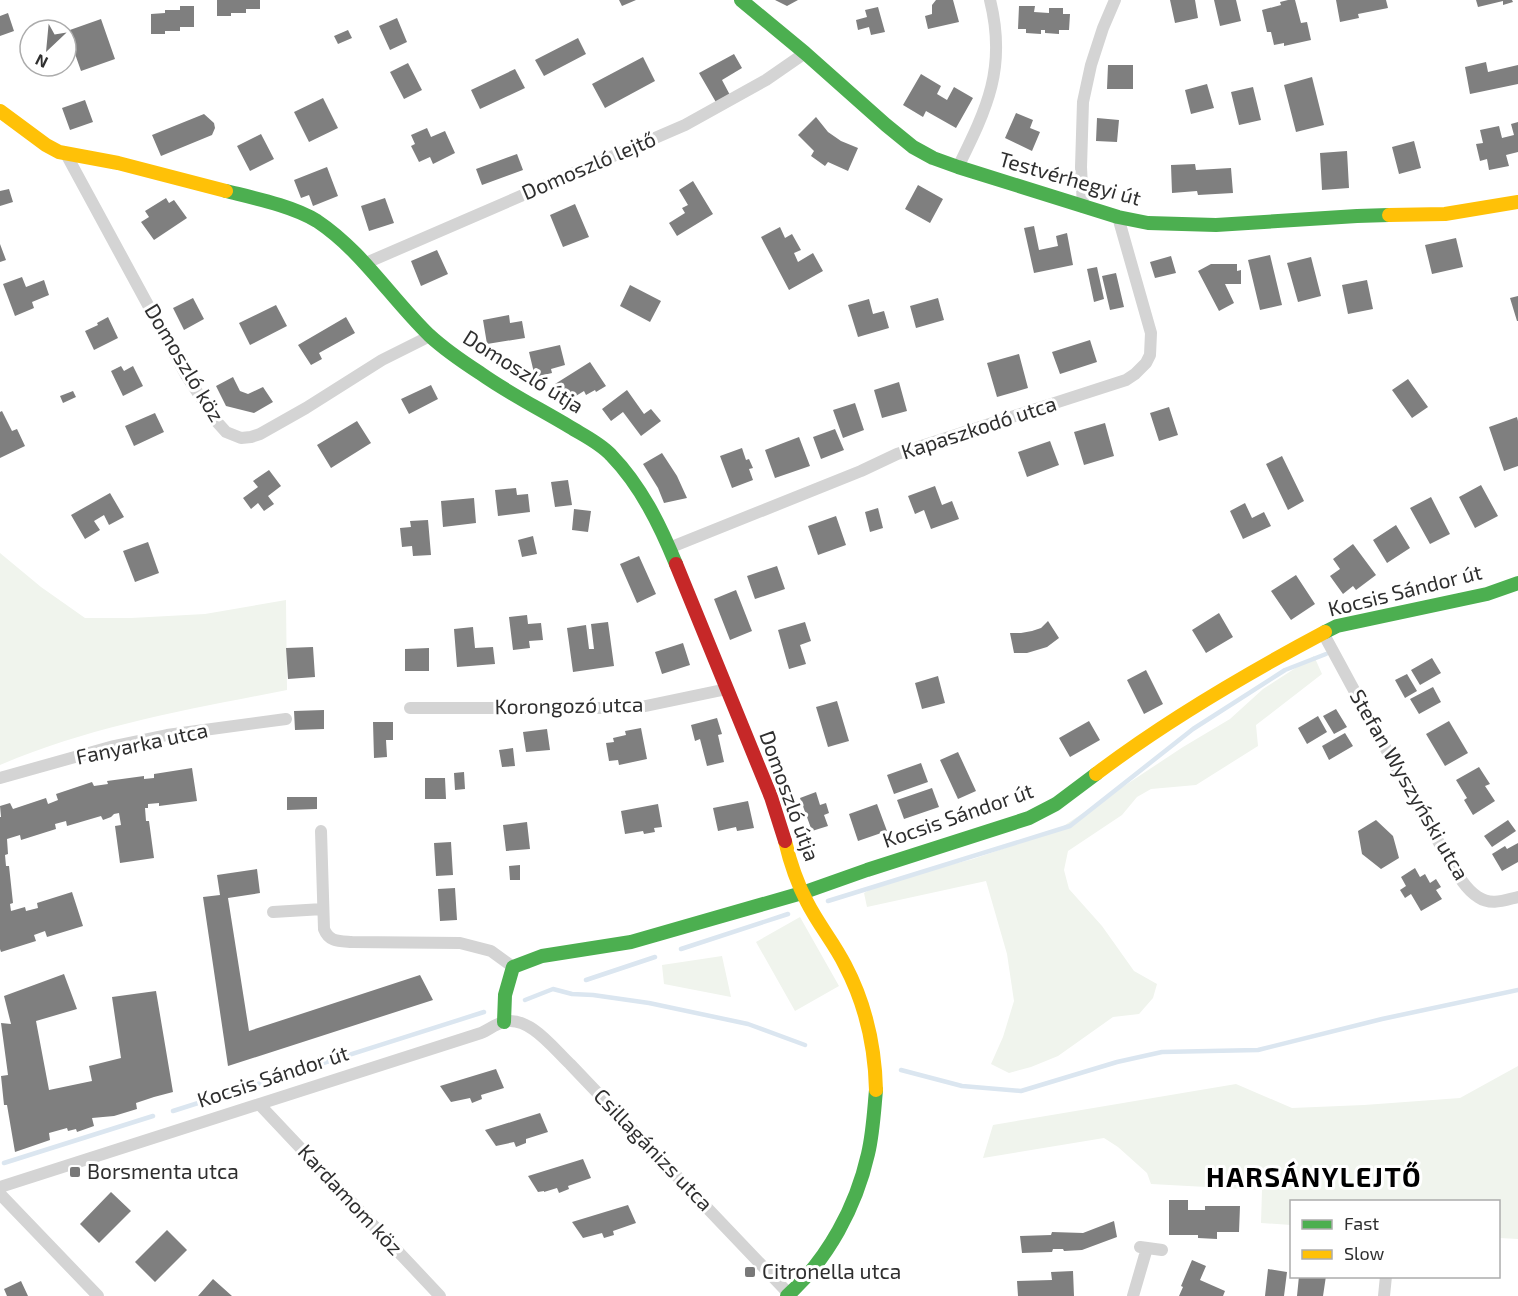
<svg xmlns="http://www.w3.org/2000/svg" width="1518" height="1296" font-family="'Exo 2',sans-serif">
  <rect width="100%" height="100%" fill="#fff"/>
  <path fill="#f0f4ed" d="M0,553l41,34 44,31h46l74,-4 81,-14 1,90c-97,19 -196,36 -287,75z
    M1314,656l8,18 -66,51 2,21 -62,39 -45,4 -14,8 -15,18 -54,36 -4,19 5,19 33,37 32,45 23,13 -4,14 -14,16 -26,3 -55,39 -27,11 -22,6 -18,-9 12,-27 11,-36 -7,-47 -21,-73 -119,26 -3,-14 20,-11 89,-23 83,-28 127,-84 47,-28 33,-30z
    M800,917l39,69 -44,25 -39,-69z
    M722,956l9,41 -67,-13 -2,-19z
    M1518,1066v173l-19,-1 -1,-36h-206l-1,23 -30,-2 1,-33 -111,-6 -4,-11 -29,-26 -14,-9 -121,20 10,-33 243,-41 56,24 72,-3 96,-7z"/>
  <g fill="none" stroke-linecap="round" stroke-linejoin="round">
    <path stroke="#dbe6f0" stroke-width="4.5" d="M828,901l242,-75 123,-97 92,-59 41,-16
      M681,949l107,-35
      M586,980l69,-23
      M525,1000l28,-11 19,5 21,1 56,8 99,21 57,21
      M901,1070l61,16 59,5 96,-29 45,-10 96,-2 124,-31 136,-29
      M173,1111l311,-99
      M4,1163l149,-47"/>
  </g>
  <path fill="#7f7f7f" d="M217,0h43v9h-14v4h-15v3h-14z
    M619,0h17l-14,6z
    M775,0h23l-11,6z
    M936,0h17l6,22 -31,7 -3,-13 7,-2v-9z
    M1170,0h25l3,18 -23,5z
    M1214,0h22l5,21 -21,5z
    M1288,0h7l6,23 6,-1 4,18 -27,6v-3l-10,2 -3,-13h-4l-5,-22 19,-5 -1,-3z
    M1336,0h50l2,8 -30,6 1,4 -19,4z
    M1476,0h36l1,2 -10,3v-4l-25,6z
    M180,6h14v21h-14v4h-15v3h-14v-20l14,-1v-3h15z
    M1019,6h16l-1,6 15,1v-5h14v6h7l-1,16h-10v4l-14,-1v-3h-4v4l-15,-1v-4h-8z
    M878,7l7,25 -14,3 -2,-8 -11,3 -2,-10 11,-3 -2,-7z
    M8,13l6,18 -14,5v-20z
    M397,18l10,24 -17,8 -11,-24z
    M101,19l14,40 -34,12 -14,-40z
    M348,30l4,8 -14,6 -4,-8z
    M578,38l8,16 -42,22 -9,-16z
    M734,54l8,14 -20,12 9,17 -14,7 -18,-31z
    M643,57l12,24 -50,27 -13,-24z
    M1486,62l2,10 30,-7v19l-48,10 -5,-27z
    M408,63l14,27 -18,9 -14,-27z
    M1108,65h25v24h-26z
    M515,69l10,19 -45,21 -9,-19z
    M921,74l20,12 -4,8 10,6 7,-13 19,11 -17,30 -30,-17 -3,6 -20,-12z
    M1312,77l12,48 -28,7 -12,-47z
    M1207,84l7,24 -23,6 -6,-24z
    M1253,87l8,33 -22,5 -8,-33z
    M323,98l15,30 -29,14 -15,-30z
    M85,100l8,22 -23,8 -8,-22z
    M1016,113l17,7 -3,8 10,4 -8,19 -27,-13z
    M204,114l10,9 1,5 -3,7 -51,21 -9,-21z
    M816,117l12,15 13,9 17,7 -10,23 -20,-9 -3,4 -14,-10 3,-5 -16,-16z
    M1097,118l22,2 -2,22 -21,-1z
    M1518,122v30l-12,3 3,11 -20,4 -2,-11 -7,2 -4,-17 7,-1 -3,-13 19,-4 3,12 12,-3 -3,-11z
    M427,128l4,9 14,-6 10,22 -22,11 -3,-7 -11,5 -8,-16 4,-2 -4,-9z
    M261,134l13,25 -24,12 -13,-25z
    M1414,141l7,27 -22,6 -7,-27z
    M1347,151l2,37 -27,2 -2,-37z
    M517,154l6,16 -41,15 -6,-16z
    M1195,164l1,6 35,-2 2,25 -35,2 -1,-4 -25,2 -1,-28z
    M327,167l11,29 -25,10 -4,-11 -8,3 -7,-18z
    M693,181l20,33 -36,22 -8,-13 16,-10 -3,-5 6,-3 -9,-15z
    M918,185l25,14 -13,24 -25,-14z
    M9,189l4,13 -13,4v-15z
    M166,198l3,5 5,-3 13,18 -33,22 -13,-18 8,-5 -4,-6z
    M385,198l9,25 -25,8 -8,-25z
    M575,204l14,33 -26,10 -13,-32z
    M1034,226l5,24 19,-4 -2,-10 11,-3 6,32 -39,8 -10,-45z
    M780,227l5,11 7,-4 9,16 -7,3 4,9 15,-9 10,18 -34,19 -28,-53z
    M1456,238l7,29 -31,7 -7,-29z
    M0,244l6,16 -6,2z
    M437,250l11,24 -27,12 -10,-25z
    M1270,255l12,50 -22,5 -12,-50z
    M1171,256l5,17 -21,5 -5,-16z
    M1311,257l10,39 -23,6 -11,-39z
    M1211,264h26v7l4,-1v14h-16l9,19 -15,8 -21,-40z
    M1097,267l7,32 -10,3 -7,-33z
    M1116,273l8,34 -14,3 -8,-34z
    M22,277l4,10 18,-7 5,15 -17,7 2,6 -19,8 -12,-32z
    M1367,280l6,29 -25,5 -6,-29z
    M630,285l31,16 -11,21 -30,-16z
    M1518,296v25h-1l-7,-23z
    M193,298l11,21 -20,11 -11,-22z
    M938,298l6,22 -28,8 -6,-22z
    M869,299l4,15 11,-3 5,17 -31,9 -10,-32z
    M276,305l11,21 -37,19 -11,-22z
    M509,315l1,8 12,-2 3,17 -38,6 -4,-24z
    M108,317l10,21 -24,12 -9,-19 13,-6 -1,-2z
    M346,317l9,16 -36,20 3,6 -11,6 -13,-20z
    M1090,340l7,22 -37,12 -8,-22z
    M560,345l5,20 -14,4 1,4 -17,4 -6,-25z
    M1019,354l9,34 -31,9 -10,-34z
    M590,362l16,24 -10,6 -1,-2 -9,5 -2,-4 -18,11 -11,-18z
    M121,366l3,5 9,-5 10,20 -20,10 -12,-25z
    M233,377l7,14 8,3 15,-7 10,15 -19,11 -28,-7 -10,-20z
    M1408,379l20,28 -16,11 -20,-28z
    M899,382l8,29 -25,7 -8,-28z
    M431,385l7,14 -29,15 -8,-15z
    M627,390l17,24 7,-5 10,12 -20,15 -18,-24 -12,9 -9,-12z
    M73,391l3,6 -13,6 -3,-7z
    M855,403l9,27 -21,8 -10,-28z
    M1169,407l9,28 -19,6 -9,-28z
    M2,411l10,20 5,-2 8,17 -25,12v-46z
    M155,413l9,19 -30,14 -9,-20z
    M1517,417l1,4v45l-14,5 -15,-44z
    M357,421l14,22 -40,25 -14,-23z
    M1105,423l9,33 -30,9 -10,-33z
    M835,429l9,21 -23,9 -8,-22z
    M799,437l11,29 -35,12 -10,-28z
    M1050,441l9,24 -32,12 -9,-25z
    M742,448l4,12 3,-1 4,9 -4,1 4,11 -21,8 -12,-32z
    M662,453l15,23 10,22 -23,5 -6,-15 -15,-24z
    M1282,456l22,45 -16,9 -22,-46z
    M269,470l12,16 -13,10 6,8 -10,7 -6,-8 -7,6 -8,-11 15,-11 -5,-6z
    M568,480l4,25 -17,2 -4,-25z
    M1481,485l17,31 -23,12 -16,-31z
    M935,486l7,19 10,-4 7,18 -28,10 -7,-19 -9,4 -7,-18z
    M516,488l1,7 11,-1 2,18 -32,4 -3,-26z
    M110,493l14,24 -15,8 -5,-10 -10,6 6,9 -15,9 -14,-24z
    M1431,497l19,37 -20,10 -20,-36z
    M474,498l2,25 -33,4 -2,-26z
    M1245,503l7,15 12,-6 7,14 -28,13 -13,-28z
    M878,508l5,20 -13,4 -5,-20z
    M574,509l17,2 -3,21 -16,-2z
    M836,516l10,29 -28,10 -10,-29z
    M428,520l3,35 -18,1 -1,-10 -10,1 -2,-19 11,-1 -1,-6z
    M1396,525l14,23 -23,15 -14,-23z
    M533,536l4,18 -15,3 -4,-17z
    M148,542l11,31 -24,9 -12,-31z
    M1353,544l23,31 -20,15 -3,-4 -10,8 -13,-18 10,-7 -7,-10z
    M639,556l17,38 -19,9 -17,-39z
    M777,566l8,23 -30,10 -8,-23z
    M1296,575l19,29 -24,16 -20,-29z
    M736,590l16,41 -22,9 -16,-41z
    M1219,613l14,24 -27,16 -14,-23z
    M527,615l1,9 13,-1 2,17 -14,1 1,7 -17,2 -4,-33z
    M1048,621l11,17 -12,9 -20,6h-13l-4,-20h11l11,-2 9,-3z
    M608,622l6,44 -41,6 -6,-44 19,-3 3,24h5l-3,-25z
    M805,622l6,19 -11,4 6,19 -17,5 -11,-39z
    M473,627l2,21 18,-1 2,17 -38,3 -3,-38z
    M683,643l7,22 -28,9 -7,-22z
    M313,647l2,30 -27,2 -2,-31z
    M429,648v23h-24v-22z
    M1432,658l9,15 -21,12 -9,-15z
    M1146,670l17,34 -19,10 -17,-34z
    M1407,674l10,17 -12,7 -10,-18z
    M938,676l7,27 -23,6 -7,-26z
    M1433,687l8,15 -22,12 -9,-15z
    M837,701l12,40 -21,6 -12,-40z
    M1336,709l11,18 -13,7 -11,-18z
    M324,710v19l-29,1 -1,-19z
    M1318,716l9,16 -20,12 -9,-16z
    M717,718l5,16 -4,1 6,27 -17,4 -7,-27 -5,2 -4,-16z
    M1089,721l11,19 -30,17 -11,-19z
    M1449,721l19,32 -23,13 -19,-32z
    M373,722h20v18h-7l1,17 -13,1z
    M641,728l6,31 -28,6 -1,-5 -9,1 -3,-18 8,-1 -1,-4 13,-3 -1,-4z
    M547,729l3,21 -24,2 -3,-20z
    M1345,733l8,13 -24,14 -7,-14z
    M513,748l2,18 -13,1 -3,-17z
    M958,752l18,39 -18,8 -18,-39z
    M921,763l7,19 -34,12 -7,-19z
    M1479,767l11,17 -5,2 10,15 -22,14 -9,-15 3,-2 -11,-18z
    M192,768l5,33 -38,5v-3l-11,1v4h-3l1,13h3l5,37 -34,5 -5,-37 6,-1 -2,-12 -5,1 -3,3 -8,3 -2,-4 -34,10 -1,-5 -11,3 1,5 -35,11 -1,-5 -13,4 1,15 -3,1 1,11h3l4,37 -3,1 1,7 14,-4 1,4 12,-3 -1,-5 35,-11 11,34 -36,11 -2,-6 -11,4 2,6 -35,11 -1,-3v-132h1l-1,-11 10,-3 3,6 33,-11 2,6 10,-4 -2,-6 36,-12 2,4 14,-2 -1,-3 37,-5v3l10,-1v-4z
    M464,772l1,17 -10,1 -1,-17z
    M425,778h20l1,21h-21z
    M932,788l7,19 -35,12 -7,-19z
    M816,792l4,13 6,-2 3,10 -5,2 4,11 -16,5 -12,-33z
    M287,797h30v12l-30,1z
    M748,801l6,27 -17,3 -1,-4 -18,4 -5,-23z
    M658,804l4,23 -8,1 1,4 -11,2 -1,-3 -18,3 -4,-23z
    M877,804l10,27 -29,10 -9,-27z
    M1376,820l17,16 6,22 -18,11 -19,-15 -4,-23z
    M1508,820l8,11 -24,16 -8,-11z
    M527,822l3,27 -24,2 -3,-26z
    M451,842l2,33 -17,1 -2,-33z
    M1518,843v19l-16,9 -10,-17 13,-8 2,3z
    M520,865v15h-10l-1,-14z
    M1415,868l5,9 5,-3 5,9 6,-4 5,8 -5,3 6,9 -21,12 -10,-17 -6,4 -5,-8 6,-4 -5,-9z
    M257,869l3,24 -32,5 21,133 171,-56 13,25 -205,66 -25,-169 17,-2 -3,-20z
    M455,888l2,32 -17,1 -2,-32z
    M64,974l13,35 -41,12 13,69 43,-9 -3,-15 32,-8 -9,-61 44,-6 17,101 -19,5 -18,6 1,6 -23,7 -22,2 2,8 -17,6 -1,-3 -8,2 -1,-3 -18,5 1,7 -35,12 -8,-47h-3l-3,-29 7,-1 -7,-52 10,1 -7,-28z
    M496,1069l8,19 -23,7 1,4 -10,4 -2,-5 -19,4 -11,-16z
    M540,1113l8,19 -22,7v4l-10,4 -2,-5 -18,4 -11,-16z
    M583,1159l8,19 -23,8 1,3 -10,4 -2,-5 -13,4v-1l-6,1 -10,-16z
    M111,1192l20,19 -32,32 -19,-19z
    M1169,1200h19v10h17v-4h35l-1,26h-22v7l-19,-1v-3h-29z
    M628,1205l8,18 -23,8 1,4 -10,3 -2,-5 -19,5 -11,-16z
    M1114,1221l3,16 -35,13 -18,1 -1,-2h-10l-1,3 -30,1 -2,-17 31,-1 1,-3 31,1z
    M167,1230l20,20 -32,32 -20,-20z
    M1192,1260l14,6 -6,14 25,11 -2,5h-44l4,-9 -2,-1z
    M1268,1269l19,3 -3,24h-19z
    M1073,1271l1,25h-56l-1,-15 35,-1 -1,-8z
    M1299,1276h27l-3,20h-26z
    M213,1279l19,17h-34z
    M21,1281l7,15h-21l-3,-7z"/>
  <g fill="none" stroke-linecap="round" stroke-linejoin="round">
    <path stroke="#d4d4d4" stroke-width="12" d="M66,154l120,221 31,47 9,10 15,6 10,-1 9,-3 46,-26 76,-48 48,-24
      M958,167c29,-59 49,-99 32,-167
      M1083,207l-2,-40 2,-65 8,-37 12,-37 12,-28
      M366,263l319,-138 81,-45 39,-27
      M669,548l192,-77 36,-17 229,-74 9,-6 11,-11 4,-8 1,-22 -33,-116
      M1323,633c39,71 76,143 118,213 11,17 20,40 37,51 13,9 27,3 40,0
      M410,708h226l91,-19
      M0,778l114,-32 53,-11 119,-16
      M321,831l3,98c5,13 15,12 28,13l108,1 31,8 22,16
      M273,912l50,-3
      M259,1104l181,192
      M0,1187l481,-154c7,-3 15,-9 22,-11 26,-7 50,26 67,42l221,232
      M0,1194l98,102
      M1140,1247l22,3
      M1133,1296l14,-48
      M1384,1296l2,-20"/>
    <path stroke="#4caf50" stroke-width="14" d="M741,0l64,53 81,72 27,22 20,11 25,9 160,50 30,6 68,2 141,-9 32,-1
      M226,191c28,7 67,15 91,30 45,30 73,76 112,114 14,13 34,27 51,38 28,20 60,36 90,54 13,8 30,16 41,28 30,31 49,70 65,109
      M1325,632l12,-6 150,-32 31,-11
      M504,1022l1,-27 8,-28 29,-11 89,-14 171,-49 65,-23 162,-52 27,-14 40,-30
      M787,1296c41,-37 69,-89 81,-142 5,-21 6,-43 8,-64"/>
    <path stroke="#ffc107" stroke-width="14" d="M0,111l46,34 13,7 59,11 108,28
      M1389,215l56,-1 73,-12
      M1096,774c71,-54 150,-100 229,-142
      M785,841c5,21 12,42 22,61 11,22 27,41 38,63 20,38 30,82 31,125"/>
    <path stroke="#c62828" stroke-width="14" d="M676,564l95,233 14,44"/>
  </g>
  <g fill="#787878" stroke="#fff" stroke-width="2">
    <rect x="69" y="1166" width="12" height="12" rx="3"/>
    <rect x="744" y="1266" width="12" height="12" rx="3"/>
  </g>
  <g text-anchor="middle" stroke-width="6" stroke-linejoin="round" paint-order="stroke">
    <g font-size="21" fill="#2f2f2f" stroke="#fff">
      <text transform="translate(589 166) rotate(-23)" y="7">Domoszló lejtő</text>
      <text transform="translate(1070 179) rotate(16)" y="7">Testvérhegyi út</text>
      <text transform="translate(184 363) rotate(59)" y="7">Domoszló köz</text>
      <text transform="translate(523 372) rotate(32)" y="7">Domoszló útja</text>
      <text transform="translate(979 428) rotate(-18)" y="7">Kapaszkodó utca</text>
      <text transform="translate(1405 591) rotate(-14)" y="7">Kocsis Sándor út</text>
      <text transform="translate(569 706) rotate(-1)" y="7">Korongozó utca</text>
      <text transform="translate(142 744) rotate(-12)" y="7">Fanyarka utca</text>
      <text transform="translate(1409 785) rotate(60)" y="7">Stefan Wyszyński utca</text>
      <text transform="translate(789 796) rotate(70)" y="7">Domoszló útja</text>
      <text transform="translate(958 816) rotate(-19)" y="7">Kocsis Sándor út</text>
      <text transform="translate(273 1077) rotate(-18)" y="7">Kocsis Sándor út</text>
      <text transform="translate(653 1150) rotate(46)" y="7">Csillagánizs utca</text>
      <text transform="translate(350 1200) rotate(47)" y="7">Kardamom köz</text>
    </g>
    <g font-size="21" fill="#2f2f2f" stroke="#fff" text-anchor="start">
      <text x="87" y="1179">Borsmenta utca</text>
      <text x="762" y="1279">Citronella utca</text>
    </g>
    <g font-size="27" font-weight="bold" letter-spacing="1.5" fill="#000" stroke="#fff">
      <text x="1314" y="1187">HARSÁNYLEJTŐ</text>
    </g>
  </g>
  <rect x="1290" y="1200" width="210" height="78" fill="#ffffff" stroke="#acacac" stroke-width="1.5"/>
  <rect x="1302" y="1220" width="30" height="9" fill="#4caf50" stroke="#acacac" stroke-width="1.5"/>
  <text x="1344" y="1230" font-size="18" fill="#2f2f2f">Fast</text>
  <rect x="1302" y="1250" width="30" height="9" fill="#ffc107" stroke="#acacac" stroke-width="1.5"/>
  <text x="1344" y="1260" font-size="18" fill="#2f2f2f">Slow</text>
  <g transform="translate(48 48) rotate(206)"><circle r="28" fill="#ffffff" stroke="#acacac" stroke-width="1.5"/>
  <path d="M0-4.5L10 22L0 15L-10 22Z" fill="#787878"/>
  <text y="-9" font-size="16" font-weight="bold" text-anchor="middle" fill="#2f2f2f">N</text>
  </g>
</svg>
